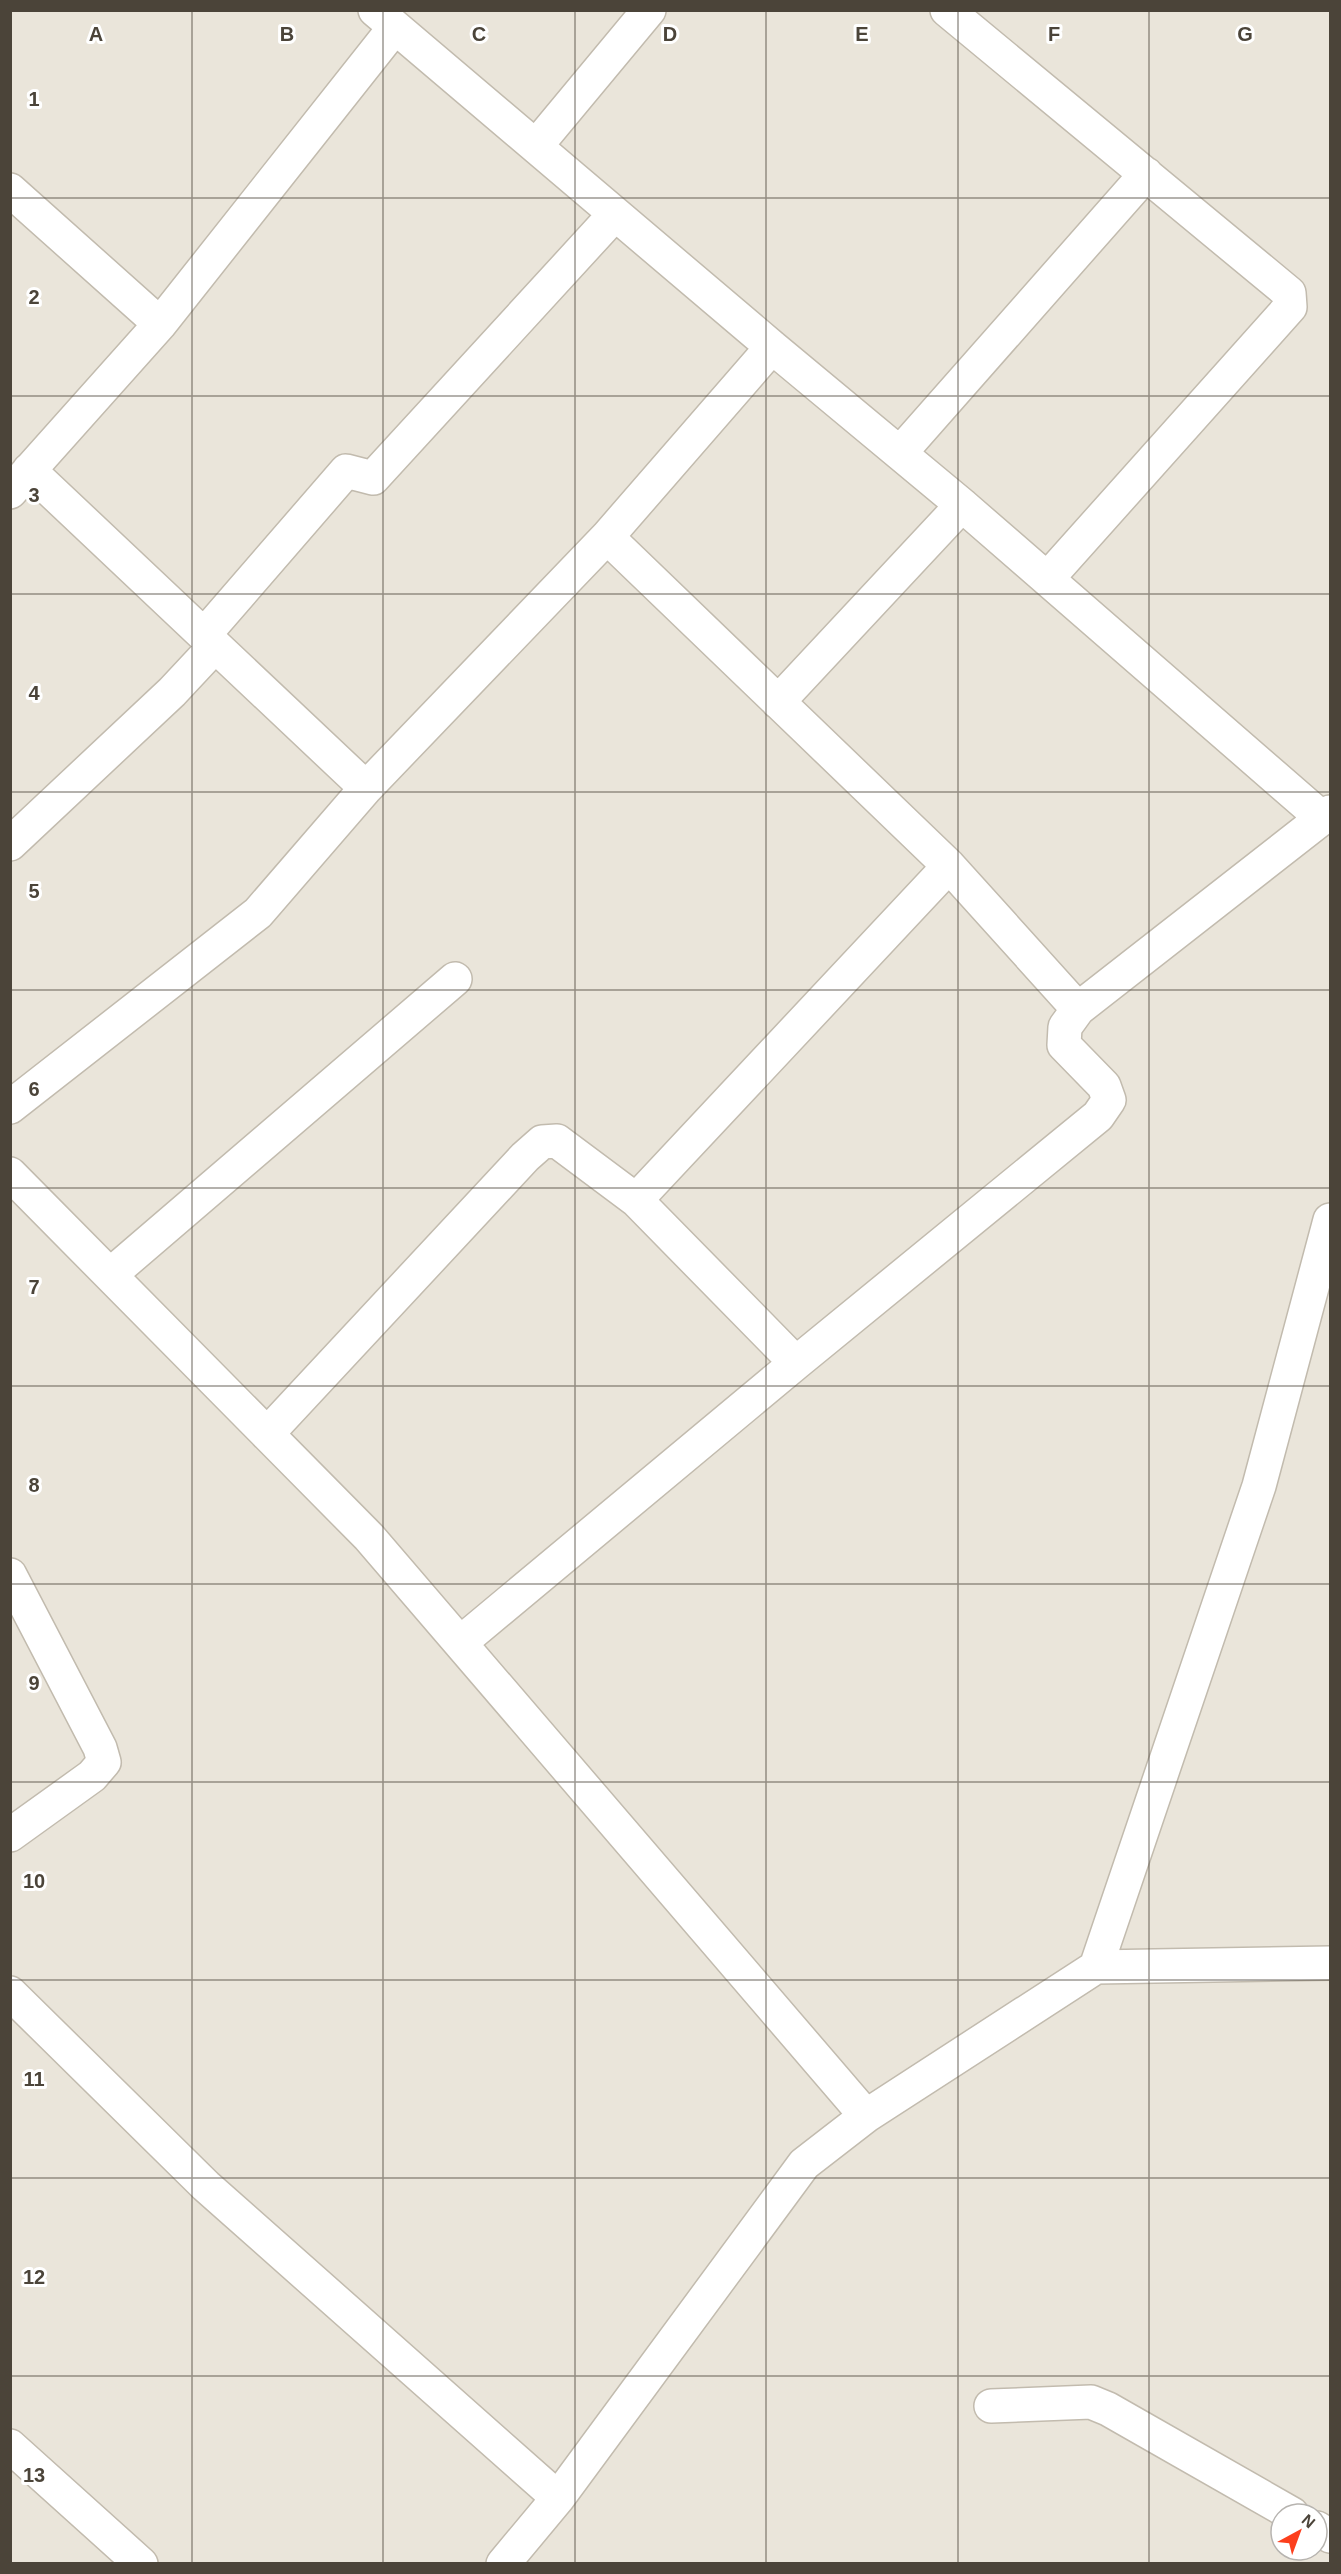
<svg xmlns="http://www.w3.org/2000/svg" width="1341" height="2574" font-family="Arial,sans-serif">
  <rect width="100%" height="100%" fill="#f6f3ec"/>
  <path fill="#eae5da" fill-rule="evenodd" d="M11,11h1319v2552l-1319,1zM1281,2514h36v36h-36z"/>
  <g fill="none" stroke-linecap="round" stroke-linejoin="round">
    <g stroke="#c2bbae" stroke-width="36">
      <path id="minor" d="M375,10l397,337 190,158 360,313
        M947,10l342,283 1,14 -243,272
        M536,146l113,-136
        M10,190l150,134
        M900,453l246,-279
        M29,470l337,318
        M10,492l150,-168 235,-297
        M607,537l342,329 129,143
        M204,635l142,-164 27,7 242,-264
        M778,702l184,-197
        M10,844l162,-152 43,-46
        M10,1107l248,-194 108,-125 241,-251 165,-190
        M10,1174l359,363 497,579
        M636,1200l313,-334
        M110,1275l345,-296
        M267,1434l258,-277 17,-15 15,-1 79,59 160,163
        M10,1575l90,173 4,14 -12,14 -82,59
        M460,1643l336,-280 302,-247 11,-16 -5,-14 -40,-41 1,-18 13,-18 252,-197
        M1096,1967l163,-481 71,-266
        M10,1993l196,193 352,312
        M991,2406l100,-4 17,7 184,105
        M10,2446l131,118
        M1317,2528l13,8
        M503,2564l55,-66 246,-334 62,-48 230,-149 234,-4"/>
    </g>
    <use href="#minor" stroke="#fff" stroke-width="33"/>
  </g>
  <path fill="none" stroke="#4b4439" stroke-width="1.5" stroke-opacity="0.55" d="M192,10v2554M383,10v2554M575,10v2554M766,10v2554M958,10v2554M1149,10v2554M10,198h1320M10,396h1320M10,594h1320M10,792h1320M10,990h1320M10,1188h1320M10,1386h1320M10,1584h1320M10,1782h1320M10,1980h1320M10,2178h1320M10,2376h1320"/>
  <g font-size="20" text-anchor="middle" font-weight="bold" fill="#4b4439" stroke="#fff" stroke-width="6" stroke-linejoin="round" paint-order="stroke">
    <text x="96" y="41">A</text>
    <text x="287" y="41">B</text>
    <text x="479" y="41">C</text>
    <text x="670" y="41">D</text>
    <text x="862" y="41">E</text>
    <text x="1054" y="41">F</text>
    <text x="1245" y="41">G</text>
    <text x="34" y="106">1</text>
    <text x="34" y="304">2</text>
    <text x="34" y="502">3</text>
    <text x="34" y="700">4</text>
    <text x="34" y="898">5</text>
    <text x="34" y="1096">6</text>
    <text x="34" y="1294">7</text>
    <text x="34" y="1492">8</text>
    <text x="34" y="1690">9</text>
    <text x="34" y="1888">10</text>
    <text x="34" y="2086">11</text>
    <text x="34" y="2284">12</text>
    <text x="34" y="2482">13</text>
  </g>
  <rect width="1341" height="2574" fill="none" stroke="#4b4439" stroke-width="24"/>
  <g transform="translate(1299 2532) rotate(41)"><circle r="28" fill="#ffffff" stroke="#b7b4b0" stroke-width="1.5"/>
  <path d="M0-4.5L10 22L0 15L-10 22Z" fill="#fc3f1d"/>
  <text y="-9" font-size="16" font-weight="bold" text-anchor="middle" fill="#4b4439">N</text>
  </g>
</svg>
